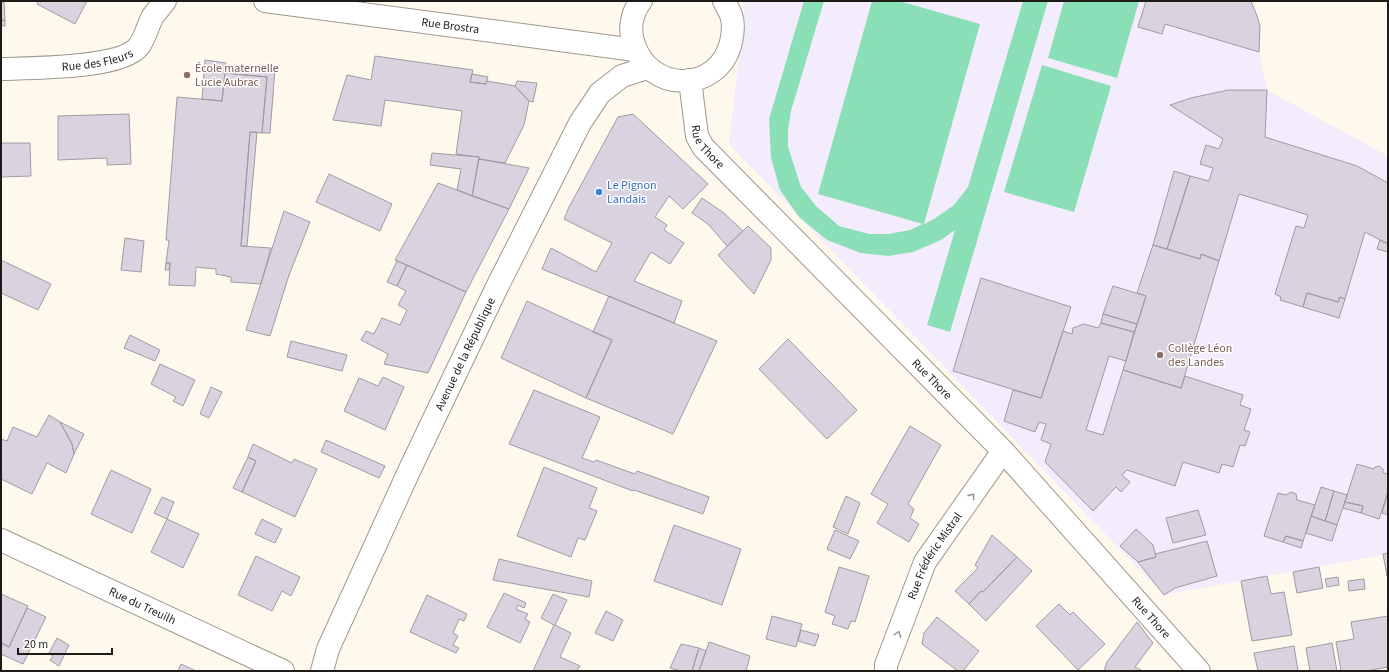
<svg xmlns="http://www.w3.org/2000/svg" width="1389" height="672" font-family="'Source Sans 3',sans-serif">
  <rect width="100%" height="100%" fill="#fff8ed"/>
  <path fill="#f3ecfd" d="M745,1h506l6,15 3,10 -1,26 8,38 121,66v398l-224,41 -435,-451z"/>
  <path fill="#8bdfb6" d="M804,1h20l-33,110 -3,19v17l13,40 15,19 23,20 30,8h19l22,-4 13,-6 -105,-30 54,-193h27l81,23 -56,200 10,-5 20,-14 14,-18 55,-186h25l-98,331 -23,-7 28,-95 -14,10 -28,12 -25,4 -27,-3 -34,-13 -28,-23 -19,-27 -9,-32 -2,-39z
    M1064,1h75l-22,77 -69,-20z
    M1042,65l69,21 -37,126 -70,-20z"/>
  <path fill="#d9d3df" stroke="#9f9aa4" d="M1,1h3l1,19 -4,1z
    M38,1h49l-12,23 -38,-20z
    M1146,1h105l6,15 3,10 -1,26 -94,-28 -3,10 -24,-7z
    M5,20v6h-4v-5z
    M375,56l98,14 -3,12 16,2 1,-3 28,5 14,15 -5,24 -19,38 -26,-4v-2l-23,-3 6,-43 -77,-11 -4,26 -48,-6 14,-45 24,5z
    M205,60l21,3 -4,38 -20,-2z
    M225,65l50,4 -5,64h-8l5,-56 -42,-4z
    M225,73l42,4 -5,56 -12,-1 -9,114 30,2 -10,36 -30,-2v-5l-15,-3v-5l-20,-2 -1,19 -26,-1 1,-22h-4l3,-23h-3l11,-143 45,4z
    M472,74l16,3 -2,7 -16,-2z
    M517,81l20,2 -4,19 -4,-1 -14,-15z
    M1228,90h39l-2,47 92,29 31,17v61l-23,-12 -20,67 -5,-2 -2,5 -31,-9 -4,14 -23,-7 1,-3 -6,-3 21,-68 8,2 4,-13 -69,-21 -20,67 -18,-7 -1,5 -33,-10 23,-73 19,5 4,-13 -13,-4 6,-19 13,4 4,-10 -53,-34 21,-7z
    M129,114l2,50 -24,1v-7l-49,2v-44z
    M633,114l75,70 -25,25 -14,-13 -14,21 12,8 -3,5 20,13 -14,21 -19,-12 -17,29 48,20 -8,22 -132,-54 9,-21 45,24 16,-29 -48,-24 5,-12 49,-90z
    M250,132h7l-10,114h-6z
    M1,143h29l1,33 -30,1z
    M432,153l47,4 -7,39 -15,-6 4,-21 -31,-4z
    M479,159l50,9 -20,41 -37,-13z
    M1174,171l16,5 -23,73 -14,-4z
    M329,174l63,30 -12,27 -64,-29z
    M438,183l71,26 -43,83 -71,-32z
    M702,198l22,15 19,18 -16,15 -19,-22 -16,-11z
    M284,211l26,11 -21,53 -19,61 -24,-6z
    M748,226l23,22v12l-17,34 -36,-39z
    M125,238l19,3 -3,31 -20,-2z
    M1380,240l8,4v8l-11,-3z
    M1153,245l47,14 1,-5 18,7 -38,127 -58,-18 23,-74 -9,-3z
    M1,260l50,24 -13,26 -37,-17z
    M397,261l10,4 -10,21 -10,-4z
    M166,263h4l-1,7h-4z
    M407,265l59,27 -38,81 -44,-9 4,-10 -27,-14 5,-9 8,3 8,-16 18,7 7,-15 -9,-5 8,-14 -9,-5z
    M981,278l90,29 -30,91 -88,-27z
    M1113,286l33,10 -9,28 -34,-10z
    M1307,293l31,9 2,-5 5,2 -6,19 -36,-11z
    M609,296l108,45 -44,93 -87,-36 26,-58 -19,-8z
    M527,301l85,39 -26,58 -85,-40z
    M1103,314l34,10 -3,8 -33,-9z
    M1101,323l33,9 -8,29 -17,-5 -23,74 17,5 20,-65 58,18 4,-12 58,19 -3,10 11,4 -7,21 6,2 -5,14 -5,-1 -7,22 -11,-3 -3,9 -36,-11 -8,24 -48,-16 -5,5 8,7 -9,10 -5,-5 -23,24 -48,-49 6,-18 -10,-4 5,-16 -7,-2 -4,10 -31,-11 9,-31 28,8 22,-67 9,3 1,-6 11,-4 14,4z
    M130,335l30,15 -5,11 -31,-13z
    M788,339l69,71 -30,29 -68,-70z
    M291,341l56,14 -5,16 -55,-14z
    M160,364l35,16 -12,26 -10,-5 3,-4 -25,-13z
    M383,377l21,10 -19,43 -41,-19 15,-33 19,8z
    M211,387l11,5 -13,26 -9,-4z
    M534,390l66,27 -18,41 12,4 2,-2 39,14 2,-3 72,26 -6,17 -69,-24 -1,1 -124,-47z
    M49,415l11,7 12,22 2,10 -8,19 -19,-10 -15,31 -31,-15v-40l6,2 6,-14 24,10z
    M60,422l24,12 -10,20 -2,-10z
    M910,426l31,19 -33,59 6,5 -4,9 9,6 -10,18 -32,-19 11,-19 -17,-10z
    M326,440l59,26 -6,12 -58,-26z
    M253,444l39,19 2,-4 23,10 -22,48 -53,-25 14,-31 -8,-4z
    M248,457l8,4 -14,31 -9,-4z
    M1357,464l17,5 1,-2 4,-1 4,3v4l5,1v18l-9,27 -18,-6 2,-7 -18,-4z
    M544,467l53,21 -8,20 8,3 -12,29 -7,-2 -7,19 -54,-21z
    M111,470l40,19 -19,44 -41,-19z
    M1321,487l13,4 -9,30 -14,-5z
    M1334,491l13,4 -10,30 -12,-4z
    M1291,492l5,2 1,6 18,5 -12,36 -17,-5 -3,6 -19,-6 14,-43 8,2z
    M1388,492v23l-6,-2z
    M846,496l14,7 -12,31 -15,-7z
    M162,497l12,5 -7,17 -13,-6z
    M1345,502l18,4 -2,7 -18,-5z
    M1198,510l8,25 -33,8 -7,-25z
    M1311,516l26,9 -5,16 -26,-8z
    M167,519l32,15 -16,34 -32,-16z
    M262,519l20,10 -7,14 -20,-9z
    M674,525l67,24 -19,56 -68,-24z
    M1136,529l17,16 3,12 -18,5 -18,-16z
    M835,530l24,11 -9,18 -23,-10z
    M992,535l25,22 -34,35 -2,-1 -12,13 -14,-13 23,-23 -3,-3z
    M1286,536l17,5 -2,7 -18,-6z
    M1207,541l10,35 -42,12 -11,7 -26,-33 18,-5 -1,-3z
    M1388,553v23h-1l-4,-22z
    M256,556l44,21 -9,19 -9,-5 -10,20 -34,-16z
    M1017,557l15,14 -46,50 -17,-17 12,-13 2,1z
    M499,559l93,22 -3,16 -96,-17z
    M839,567l30,9 -14,46 -4,-1 -3,8 -16,-5 3,-8 -10,-4z
    M1319,567l4,21 -26,5 -4,-21z
    M1267,576l4,18 13,-2 8,43 -40,6 -11,-60z
    M1338,577l1,8 -12,2 -2,-8z
    M1364,579l1,10 -16,2 -1,-10z
    M504,593l22,10 -2,5 -6,-3 -2,4 12,5 -3,5 5,3 -10,21 -33,-16z
    M1,594l27,12 -19,41 -8,-4z
    M553,594l14,6 -12,25 16,8 -11,24 20,9 -3,5h-44l21,-46 -13,-7z
    M427,595l40,19 -3,7 -5,-2 -6,14 5,3 -5,9 6,3 -3,5 -46,-21z
    M1059,604l11,11 3,-3 32,32 -27,26 -42,-44z
    M27,608l19,9 -23,47 -22,-10v-11l8,4z
    M606,611l17,9 -10,21 -18,-8z
    M772,616l30,8 -6,23 -30,-8z
    M1388,616v51l-21,4h-26l-5,-29 18,-3 -3,-17z
    M937,617l42,34 -16,20h-5l-36,-27 2,-11z
    M1137,622l16,21 -18,24 8,4h-39l3,-9z
    M801,630l18,5 -4,11 -17,-5z
    M57,638l12,7 -10,21 -9,-6 3,-4 -4,-3z
    M709,642l41,14 -4,15h1h-48z
    M1332,643l5,28h-27l-4,-23z
    M681,644l18,4 -7,23h-12l-10,-3z
    M1294,646l4,25h-40l-4,-18z
    M699,648l7,3 -7,20h-7z
    M181,664l15,7h-18z"/>
  <g fill="none" stroke-linecap="round" stroke-linejoin="round">
    <g stroke="#9f998f" stroke-width="24">
      <g id="minor">
        <path id="s1" d="M265,1l370,49"/>
        <path id="s2" d="M1,69c29,-1 121,0 138,-23 6,-8 9,-21 14,-30 4,-5 8,-10 12,-15"/>
        <path id="s3" d="M690,80l7,56 6,11 300,304 196,220"/>
        <path id="s4" d="M1,540l282,131"/>
        <path id="s5" d="M886,671v-6l39,-103 78,-111"/>
      </g>
    </g>
    <g stroke="#9f998f" stroke-width="24">
      <g id="secondary">
        <path d="M641,1c-9,11 -12,27 -8,40 14,53 86,53 98,1 2,-9 3,-19 0,-27 -2,-5 -5,-10 -7,-14"/>
        <path id="s6" d="M322,671l6,-22 82,-180 87,-182 83,-164 20,-30 22,-17 25,-8"/>
      </g>
    </g>
    <use href="#minor" stroke="#fff" stroke-width="22"/>
    <use href="#secondary" stroke="#fff" stroke-width="22"/>
  </g>
  <defs><path id="oneway-chevron" d="M-2-3.5L2.5 0L-2 3.5" fill="none" stroke-width="1.6" stroke-linecap="round" stroke-linejoin="round"/></defs>
  <g stroke="#999897">
    <use href="#oneway-chevron" transform="translate(972 496) rotate(-55)"/>
    <use href="#oneway-chevron" transform="translate(898 634) rotate(-69)"/>
  </g>
  <g fill="#8d6e63" stroke="#fff" stroke-width="1.5">
    <circle cx="187" cy="75" r="4"/>
    <circle cx="1160" cy="355" r="4"/>
  </g>
  <circle fill="#3f7fe0" stroke="#fff" stroke-width="1.5" cx="599" cy="192" r="4"/>
  <g text-anchor="middle" stroke-width="3" stroke-linejoin="round" paint-order="stroke">
    <g font-size="12" fill="#1d1b17" stroke="#fff">
      <text dy="4" stroke="none"><textPath href="#s1" startOffset="187">Rue Brostra</textPath></text>
      <text dy="4" stroke="none"><textPath href="#s2" startOffset="97">Rue des Fleurs</textPath></text>
      <text dy="4" stroke="none"><textPath href="#s3" startOffset="71">Rue Thore</textPath></text>
      <text dy="4" stroke="none"><textPath href="#s6" startOffset="348">Avenue de la République</textPath></text>
      <text dy="4" stroke="none"><textPath href="#s3" startOffset="395">Rue Thore</textPath></text>
      <text dy="4" stroke="none"><textPath href="#s5" startOffset="126">Rue Frédéric Mistral</textPath></text>
      <text dy="4" stroke="none"><textPath href="#s4" startOffset="156">Rue du Treuilh</textPath></text>
      <text dy="4" stroke="none"><textPath href="#s3" startOffset="719">Rue Thore</textPath></text>
    </g>
    <g font-size="12" fill="#785e54" stroke="#fff" text-anchor="start">
      <text x="195" y="72">École maternelle<tspan x="195" dy="14">Lucie Aubrac</tspan></text>
      <text x="1168" y="352">Collège Léon<tspan x="1168" dy="14">des Landes</tspan></text>
    </g>
    <g font-size="12" fill="#366cbe" stroke="#fff" text-anchor="start">
      <text x="607" y="189">Le Pignon<tspan x="607" dy="14">Landais</tspan></text>
    </g>
  </g>
  <rect width="1389" height="672" fill="none" stroke="#1d1b17" stroke-width="4"/>
  <path d="M18 648v6h94v-6" fill="none" stroke="#1d1b17" stroke-width="2"/>
  <text x="24" y="648" font-size="12" fill="#1d1b17" stroke="#ffffff" stroke-width="3" paint-order="stroke">20 m</text>
</svg>
